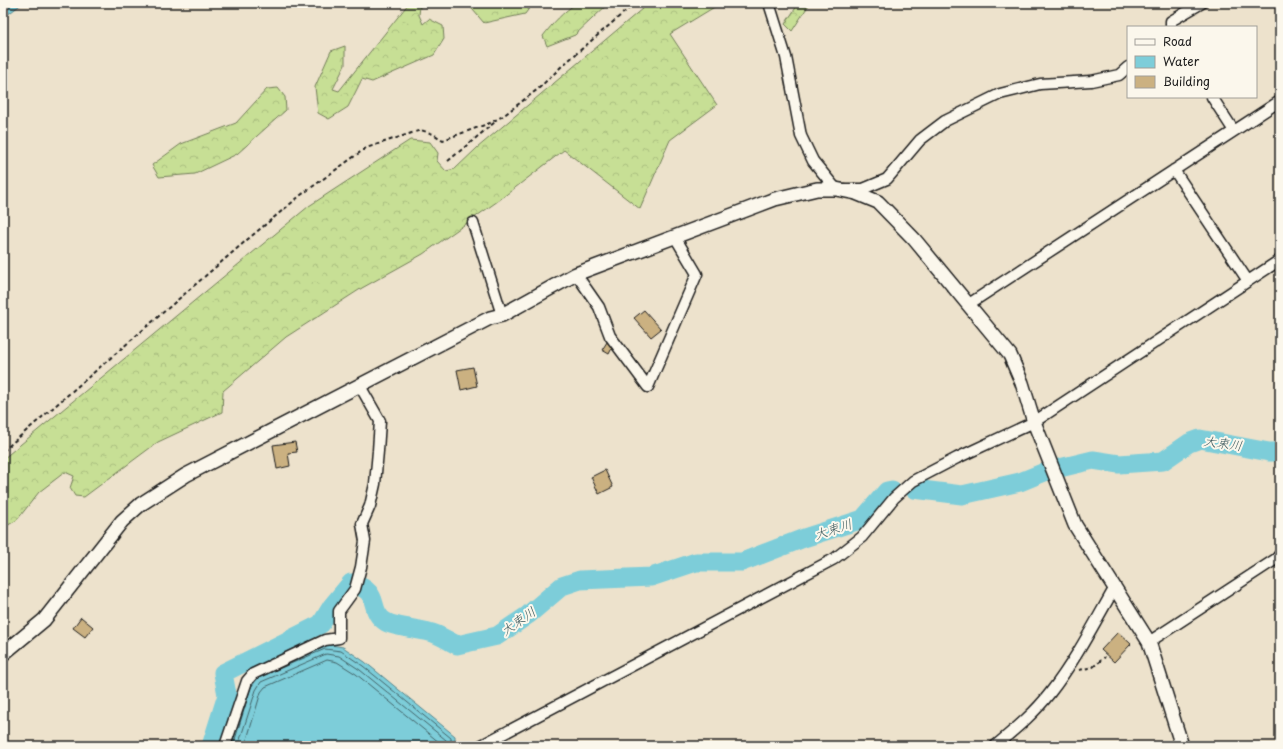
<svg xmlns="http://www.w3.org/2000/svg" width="1283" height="749" font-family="'Playpen Sans','Klee One',sans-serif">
  <defs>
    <pattern id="forest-crowns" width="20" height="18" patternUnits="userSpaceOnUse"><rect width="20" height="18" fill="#c7df95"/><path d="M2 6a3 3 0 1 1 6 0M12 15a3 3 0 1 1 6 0" fill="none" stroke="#aabf80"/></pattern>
  </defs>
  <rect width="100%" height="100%" fill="#ede2cc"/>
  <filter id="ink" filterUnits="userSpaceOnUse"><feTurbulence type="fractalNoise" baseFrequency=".025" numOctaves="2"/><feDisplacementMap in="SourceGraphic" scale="8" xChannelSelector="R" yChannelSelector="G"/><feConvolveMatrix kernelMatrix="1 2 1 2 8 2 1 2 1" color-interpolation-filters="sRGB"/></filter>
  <g filter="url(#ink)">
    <path fill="url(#forest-crowns)" stroke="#727e58" d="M409,3h8l3,3 -1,9 4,9 6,-5 14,7 1,13 -10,16 -62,27 -10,-3 -14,28 -19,12 -11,-6 -3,-26 16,-36 14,-5v19l-12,24 6,2z
      M467,3h66l-8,11 -41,9z
      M577,3h32l-34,32 -28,11 -4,-10c10,-13 20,-24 34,-33z
      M649,3h72l-51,31 47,71 -47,35 -30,69 -76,-59 -66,51 -75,53 -61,34 -76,49 -63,54 -1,21 -64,30 -74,55 -9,-1 -5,-8 4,-12 -9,-4 -26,20 -22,28 -14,8v-69l306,-253 101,-66 20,2 8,11 -1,8 9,10 9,-2 22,-21z
      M799,3h11l-18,28 -7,-7z
      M278,88l7,9 1,13 -49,44 -42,20 -36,3 -7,-12 29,-21 55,-21 31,-34z"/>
    <path fill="#7dcdd9" stroke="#56868d" d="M3,3h20l-20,15z
      M325,644l18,3 22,15 90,74v10h-226l19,-60 7,-11z"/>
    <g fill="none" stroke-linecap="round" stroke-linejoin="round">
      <path stroke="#436368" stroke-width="1" d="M267,674l58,-25 16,2 22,15 88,72v8
        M233,746l18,-59 7,-9
        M238,746l18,-56 5,-8 65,-28 13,2 21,14 86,70v6
        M245,746l16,-54 4,-5 62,-27 10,2 19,12 84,69v3"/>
      <path stroke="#7dcdd9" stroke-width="19" d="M914,489l48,6 58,-13 27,-11 46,-11 26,4 44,-3 26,-18 11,-4 69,13h11
        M211,746l16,-51 -4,-22 98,-49 11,-18 19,-23c33,9 15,27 35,39 8,5 33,7 43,10 10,2 19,9 28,13l40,-9 31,-21 34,-29 18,-6 71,-3 45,-15h46l62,-24 59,-19 24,-28 5,-1"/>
    </g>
    <path fill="#cbb181" stroke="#1c1c1c" d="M644,310l17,19 -10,8 -17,-19z
      M607,342l6,4 -4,8 -7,-4z
      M473,367l4,19 -16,4 -4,-20z
      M295,442l2,10 -9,1 2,13 -13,3 -4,-24z
      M605,470l8,17 -14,7 -8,-17z
      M81,617l12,10 -8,10 -12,-9z
      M1118,632l13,12 -17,18 -13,-12z"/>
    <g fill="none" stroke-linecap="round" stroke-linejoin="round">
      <g stroke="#1c1c1c" stroke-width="13">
        <path id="minor" d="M769,3l17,54 15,79 12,25 23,28h27l24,-10 33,-39 25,-19 55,-27 40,-10 51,-3 28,-6 9,-8
          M1171,27v-6l31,-18
          M1212,97l22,34
          M1174,170l74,111
          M473,223l29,92
          M576,274l23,33 11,29 38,51 49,-113 -22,-37
          M969,304l311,-203
          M1149,642l127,-83 4,-5
          M225,746l22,-65 6,-7 72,-34 14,-2v-27l16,-22 6,-22 4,-26 -3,-17 8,-18 5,-22 3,-33 2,-30 -20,-35
          M480,746l354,-187 28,-22 32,-39 19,-17 44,-23 77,-36 246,-162
          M995,746c19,-16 39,-32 55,-53 25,-32 44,-69 64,-104"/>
      </g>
      <g stroke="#1c1c1c" stroke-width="16">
        <path id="tertiary" d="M3,654l41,-34 78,-99 19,-17 45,-29 304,-157 12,-3 74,-41 199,-75 42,-10h19l20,4 22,9 36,37 96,116 12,28 12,39 41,103 74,117 33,104"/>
      </g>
      <path stroke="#1c1c1c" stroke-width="2" stroke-dasharray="4 3" stroke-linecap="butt" d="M448,161l47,-39
        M3,451l245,-212 53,-44 65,-47 55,-18 12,4 10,6 47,-17 13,-7 35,-27 24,-23 73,-63
        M1079,670l14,-3 12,-10"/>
      <use href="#minor" stroke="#fbf7ec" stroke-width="10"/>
      <use href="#tertiary" stroke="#fbf7ec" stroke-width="13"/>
    </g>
  </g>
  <g text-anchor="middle" stroke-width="4" stroke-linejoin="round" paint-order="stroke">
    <g font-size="13" font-style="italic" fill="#3e5a5e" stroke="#fbf7ec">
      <text transform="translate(1223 443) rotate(8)" y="5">大束川</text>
      <text transform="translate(833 529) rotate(-18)" y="5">大束川</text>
      <text transform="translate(518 621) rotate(-35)" y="5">大束川</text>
    </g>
  </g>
  <rect width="1283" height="749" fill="none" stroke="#fbf7ec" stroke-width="16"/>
  <rect x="8" y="8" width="1267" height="733" fill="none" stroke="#1c1c1c" stroke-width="1.5" filter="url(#ink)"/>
  <rect x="1127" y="26" width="130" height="72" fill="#fbf7ec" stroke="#a29f99"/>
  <rect x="1135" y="39" width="20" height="6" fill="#fbf7ec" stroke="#a29f99"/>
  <text x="1163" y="46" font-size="12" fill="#1c1c1c">Road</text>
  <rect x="1135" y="56" width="20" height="12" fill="#7dcdd9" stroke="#a29f99"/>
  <text x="1163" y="66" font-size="12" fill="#1c1c1c">Water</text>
  <rect x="1135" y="76" width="20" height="12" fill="#cbb181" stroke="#a29f99"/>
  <text x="1163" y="86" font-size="12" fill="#1c1c1c">Building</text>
</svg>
